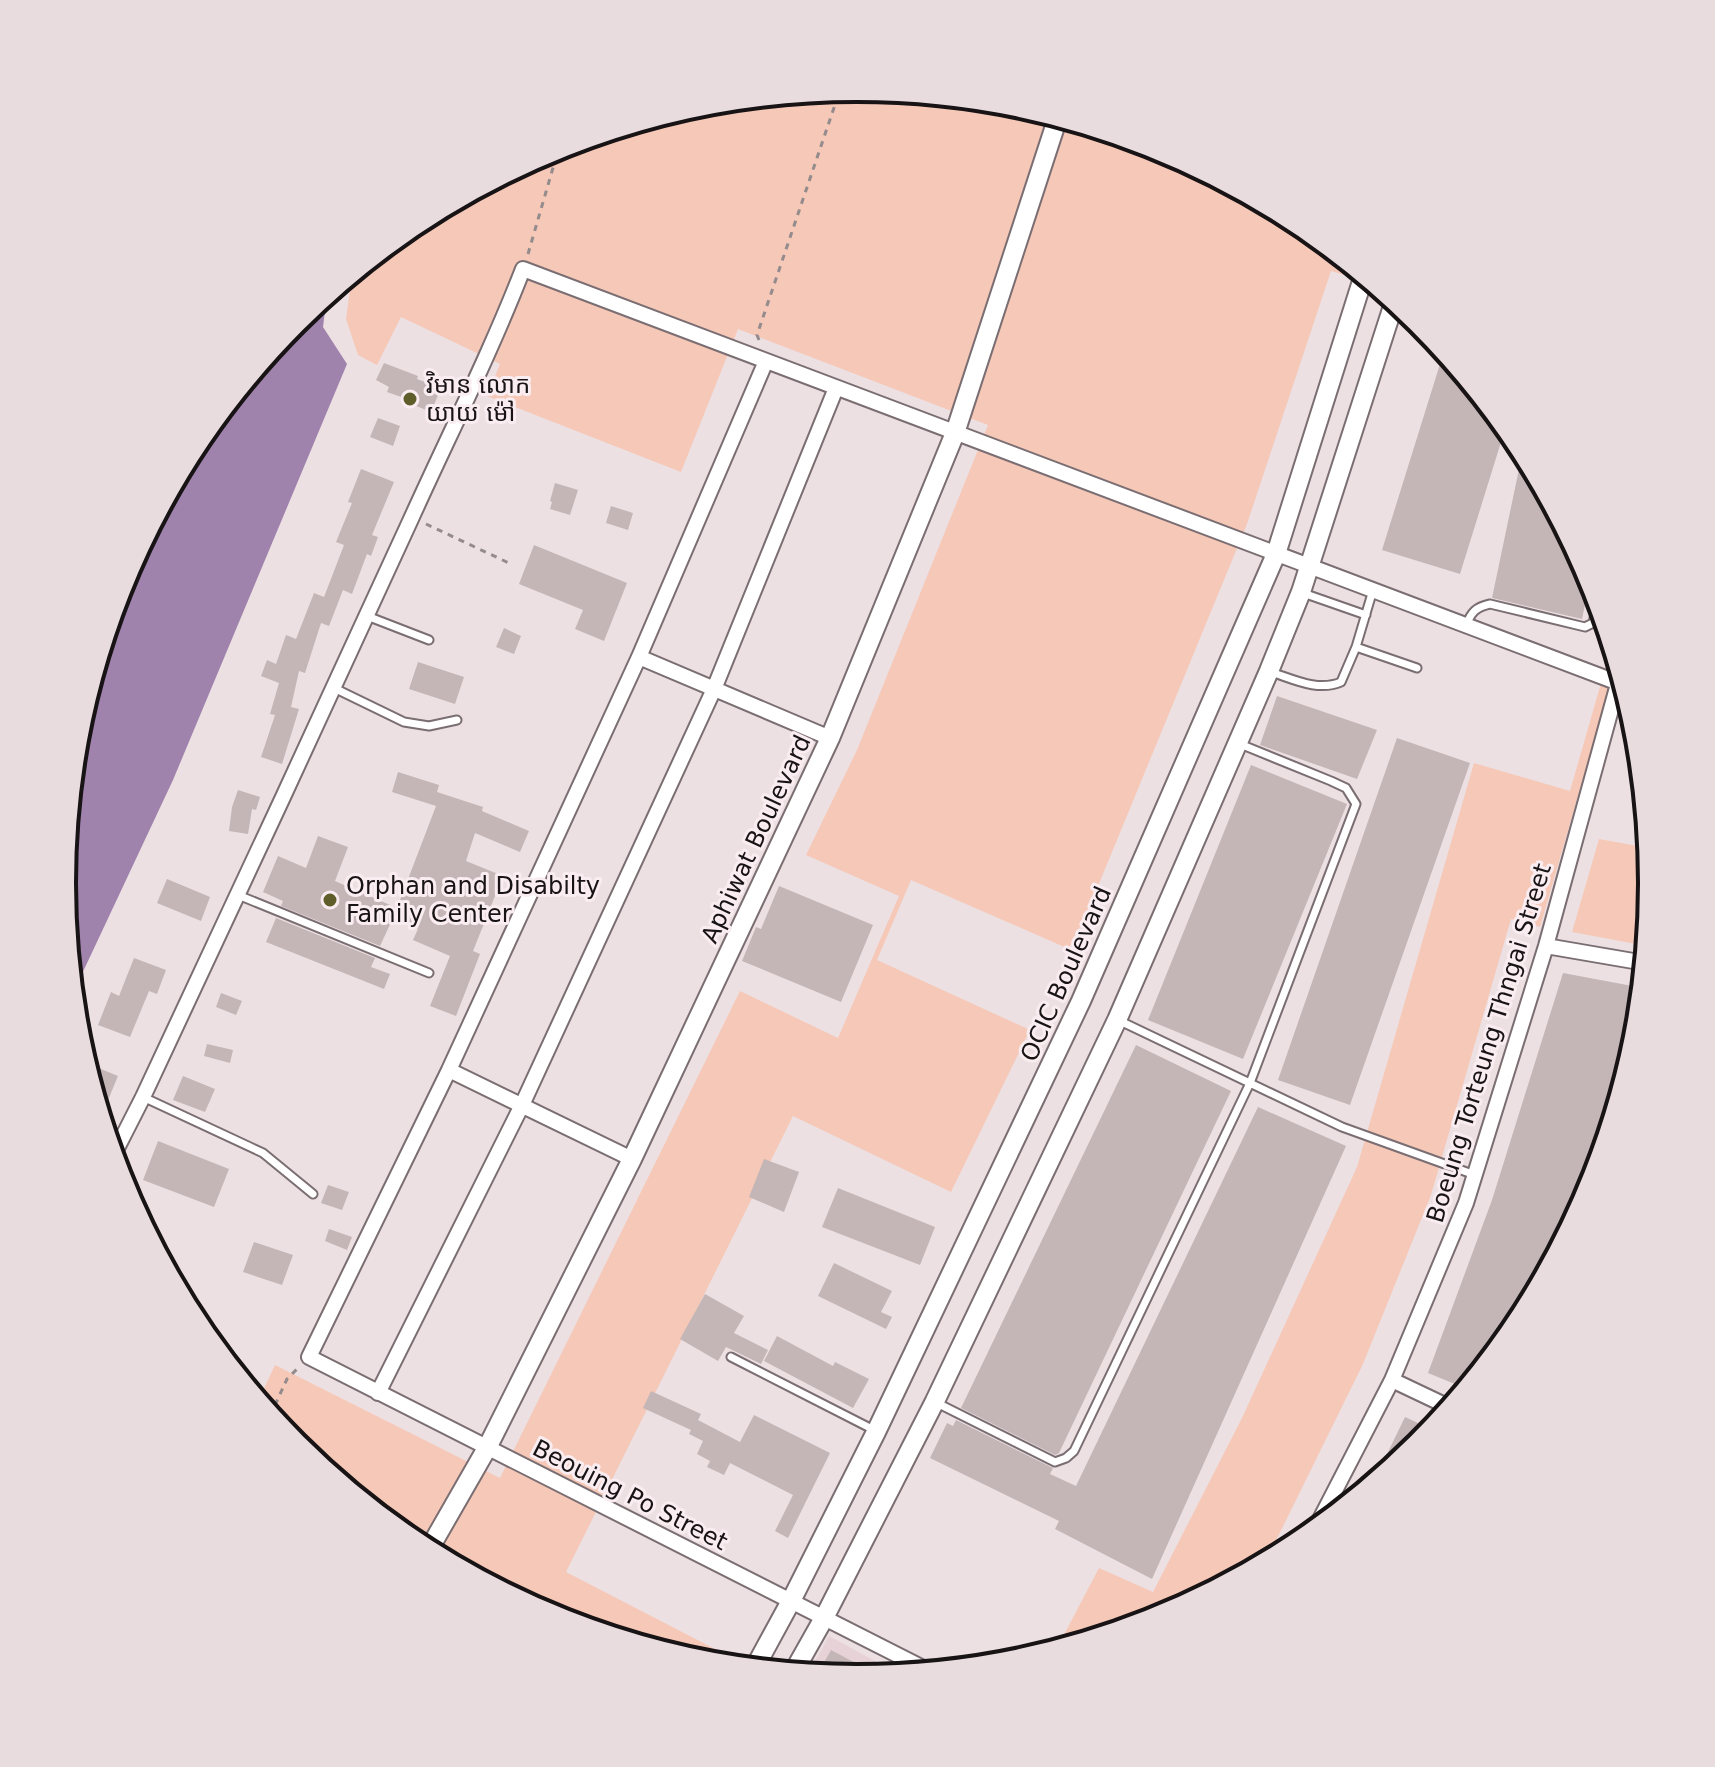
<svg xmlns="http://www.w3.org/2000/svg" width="1715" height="1767" font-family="'DejaVu Sans','Noto Sans Khmer',sans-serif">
  <rect width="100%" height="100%" fill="#ede0e3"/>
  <path fill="#e7d2d8" d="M829,1636l72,39 -44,4 -49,-5z"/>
  <path fill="#f5c8b7" d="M858,88l155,15 149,46 138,73 75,62 -44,-13 -84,253 -158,384 -20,41 -158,-69 -34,80 153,70 -79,162 -158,-76 -227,456 149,77 -9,15 -153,-46 -138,-73 -120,-99 -37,-45 17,-36 225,113 240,-487 98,47 61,-142 -93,-41 51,-105 131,-325 -250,-96 -57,143 -194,-76 13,-32 -99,-47 -24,48 -19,-10 -12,-36 6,-45 64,-52 138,-74 149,-45z
    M1612,645l5,16 -77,266 -29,-8 -80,276 -68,169 -98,199 -104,56 -105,31 43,-82 54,24 89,-174 115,-251 117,-404 96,28z
    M1599,839l50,9 4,36 -6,62 -75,-14z"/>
  <path fill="#9f83ad" d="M327,295l-4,32 24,37 -174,416 -100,213 -11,-110 15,-155 46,-149 73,-138 99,-120z"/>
  <path fill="#c4b6b6" d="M384,363l34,13 -1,3 24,9 -10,24 -22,-9 1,-3 -23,-8 2,-5 -13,-7z
    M1440,364l21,7 45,55 -46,148 -78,-24z
    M378,418l22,8 -7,20 -23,-9z
    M1523,450l68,126 -9,43 -90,-21z
    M361,469l33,13 -22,53 6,2 -7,19 -4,-2 -15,40 -9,-4 -14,36 -8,-3 -16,50 -6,-2 -8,36 8,2 -17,55 -21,-7 14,-42 -5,-1 9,-31 -18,-7 6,-16 9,4 10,-29 10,4 18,-46 10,4 20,-52 -8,-3 16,-39 -4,-1z
    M555,483l23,7 -8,25 -20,-6 2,-7 -2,-1z
    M611,506l22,7 -5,17 -22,-7z
    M534,545l93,38 -23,58 -29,-12 8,-19 -64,-26z
    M504,628l17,8 -7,18 -18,-7z
    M418,662l46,15 -9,27 -46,-15z
    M1277,696l100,34 -20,49 -97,-34z
    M1397,738l73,25 -120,342 -72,-25z
    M1251,765l96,39 -104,255 -95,-39z
    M398,772l41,13 -2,7 46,15 -1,4 47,20 -9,21 -45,-19 -9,28 37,15 -30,75 7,3 -24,62 -26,-10 20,-50 -37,-16 5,-11 -25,-11 -13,28 -99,-40 2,-5 -20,-9 15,-36 28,12 12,-32 30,11 -13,34 62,27 39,-102 -44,-14z
    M238,790l22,7 -4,13 -4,-1 -4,25 -19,-3 3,-24z
    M167,879l43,18 -9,24 -44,-18z
    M779,886l94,39 -32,77 -99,-41 14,-34 5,2z
    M276,918l99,40 -4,9 19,7 -6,15 -118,-47z
    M134,958l32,12 -9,24 -8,-3 -19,46 -32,-12 13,-33 8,4z
    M1563,973l80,15 -5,51 -46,149 -73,138 -52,63 -39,-16 64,-173z
    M221,993l21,8 -6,14 -20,-8z
    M207,1044l26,6 -3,13 -26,-7z
    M1136,1045l95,46 -172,362 -4,2 -94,-47z
    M84,1062l34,14 -17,41z
    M183,1076l32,13 -10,23 -32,-12z
    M1258,1107l88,39 -194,433 -97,-50 4,-8 -129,-63 17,-35 6,3 3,-6 97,48 -3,6 26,12z
    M158,1141l71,28 -15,38 -71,-27z
    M764,1159l35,13 -15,40 -35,-15z
    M328,1185l21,7 -7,18 -21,-7z
    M838,1188l97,39 -15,38 -98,-38z
    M329,1229l23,8 -5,13 -22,-9z
    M254,1242l39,13 -11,30 -39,-13z
    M834,1263l58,28 -11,21 11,5 -6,12 -68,-33z
    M705,1294l39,22 -10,17 34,17 -7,14 -35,-17 -8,14 -38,-22z
    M777,1336l56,30 2,-4 34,17 -16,29 -89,-47z
    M651,1391l50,23 -3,6 42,22 14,-27 76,38 -42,85 -13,-7 18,-36 -63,-32 -6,12 -17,-8 3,-6 -13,-7 6,-13 -14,-7 2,-4 -48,-22z
    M1405,1417l28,13 -13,16 -49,41z
    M831,1650l51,27 -25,2 -40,-4z"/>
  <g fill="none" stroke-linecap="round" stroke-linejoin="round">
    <g stroke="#7a6e72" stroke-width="11">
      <path id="lane" d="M1373,590l-17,57 61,21
        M1303,593l63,22
        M367,616l62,24
        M1466,626c5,-14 10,-19 24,-22l95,23 8,-4 5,-25
        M1271,672c22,7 47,20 70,10l15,-35
        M334,688l70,34 25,4 28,-6
        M238,895l191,78
        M1118,1020l224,107 133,48
        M80,1048l5,-10
        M143,1097l120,56 50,41
        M107,1135l14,6
        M731,1357l145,74
        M935,1402l120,60 11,-4 8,-7 176,-368 106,-279 -10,-16 -15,-7 -91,-37"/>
    </g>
    <g stroke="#7a6e72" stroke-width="18">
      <path id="street" d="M766,361l-127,296 -190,413 -140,287 622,315
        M639,657l191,81
        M1546,946l99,17
        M449,1070l183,89
        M113,1156l30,-59c90,-192 180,-385 268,-578 38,-84 79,-165 112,-250l1101,416
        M1392,1380l59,28
        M378,1393l144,-288 192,-416 122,-301
        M1312,1535l80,-155 74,-177 80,-257 75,-273"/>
    </g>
    <g stroke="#7a6e72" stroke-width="22">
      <path id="secondary" d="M428,1551l59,-103 145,-289 198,-421 125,-305 103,-316
        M754,1669l37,-68 85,-169 205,-431 195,-447 88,-279
        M793,1673l31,-55 111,-217 182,-381 152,-349 32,-79 94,-292"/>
    </g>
    <path stroke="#948b8d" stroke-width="3" stroke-dasharray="6 6" stroke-linecap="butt" d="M528,254l31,-107
      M759,340l-2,-5 83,-245
      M426,524l85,40
      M270,1416l17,-37 10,-10"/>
    <use href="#lane" stroke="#fff" stroke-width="7"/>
    <use href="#street" stroke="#fff" stroke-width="14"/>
    <use href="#secondary" stroke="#fff" stroke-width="18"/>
  </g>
  <g fill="#5f5e2b" stroke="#faedf1" stroke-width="3">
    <circle cx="410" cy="399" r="8"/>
    <circle cx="330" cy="900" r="8"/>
  </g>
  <g text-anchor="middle" stroke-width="6" stroke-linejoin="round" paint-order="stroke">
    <g font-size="24" fill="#181315" stroke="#faedf1" text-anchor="start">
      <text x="426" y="393">វិមាន លោក<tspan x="426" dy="28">យាយ ម៉ៅ</tspan></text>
      <text x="346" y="894">Orphan and Disabilty<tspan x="346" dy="28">Family Center</tspan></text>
    </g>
    <g font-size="24" fill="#181315" stroke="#faedf1">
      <text transform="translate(756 839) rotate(-65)" y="8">Aphiwat Boulevard</text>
      <text transform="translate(1066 974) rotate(-66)" y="8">OCIC Boulevard</text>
      <text transform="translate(1489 1043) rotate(-73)" y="8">Boeung Torteung Thngai Street</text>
      <text transform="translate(630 1495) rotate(27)" y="8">Beouing Po Street</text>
    </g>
  </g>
  <path d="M0 0H1715V1767H0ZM76 883a781 781 0 1 1 1562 0a781 781 0 1 1-1562 0Z" fill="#e8dcdf" fill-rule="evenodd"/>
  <path fill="none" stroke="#181315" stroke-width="4" d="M76 883a781 781 0 1 1 1562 0a781 781 0 1 1-1562 0Z"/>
</svg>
